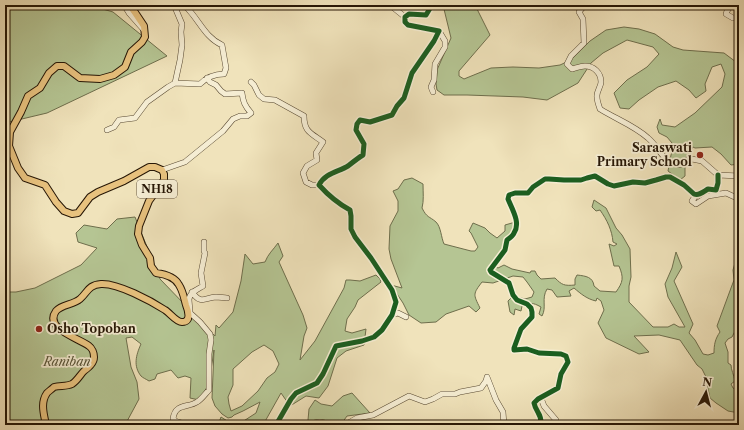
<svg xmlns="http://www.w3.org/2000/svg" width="744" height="430" font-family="'Libre Caslon Text',serif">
  <rect width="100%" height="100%" fill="#f0e3bb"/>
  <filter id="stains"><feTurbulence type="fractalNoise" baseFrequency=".005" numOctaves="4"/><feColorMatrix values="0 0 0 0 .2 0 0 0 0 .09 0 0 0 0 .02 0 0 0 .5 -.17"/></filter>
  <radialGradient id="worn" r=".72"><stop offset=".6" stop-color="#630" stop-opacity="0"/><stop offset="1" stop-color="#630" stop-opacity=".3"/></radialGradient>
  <path fill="#b5c593" stroke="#6e6e4c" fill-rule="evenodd" d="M5,5h84l24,7 54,44 -120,57 -42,10z
    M443,5h32l15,30 -31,36v5l5,3 27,-11 22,-1 26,1 21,-3 11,-5 19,-19 16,-11 18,-3 15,2 16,5 18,13 10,3 41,3 12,9h3v102l-8,1 -10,-11 -9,-7 -17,1 -2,-1 -8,12v17l-5,4 -12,-9 3,-16 2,-6 -1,-6 -5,-6 -8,-4 -2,-6 3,-8 2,6 13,2 20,-14 27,-26 3,-13 -4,-10 -9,3 -7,17 1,7 -10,7 -7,-8 -13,-9 -18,6 -19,13 -10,9 -9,-1 -6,-15 13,-13 20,-13 12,-13 -6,-7 -26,-7 -24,13 -12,10 -13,20 -31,17 -24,-3 -56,-2h-23l-7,-5 -1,-6 1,-14 14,-32z
    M412,178l11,6c0,8 1,17 -1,24 5,10 7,8 14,14 5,5 5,15 8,22l27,7h4l3,-4 -7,-14 -2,-2 4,-8 12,5 5,5 7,5 8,-7v-6l14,-4 -1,9 -11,13 -4,12 -7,12 2,1 6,-3 8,4 18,4 1,-2h4l2,4 4,4 14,-1c7,7 9,8 20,7v-6l2,-4c9,1 16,2 17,11l6,5 16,1c7,-10 8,-14 3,-26h-5l-5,-22 5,2 3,-2 -4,-2c-1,-12 -6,-22 -13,-32l-4,1 -4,-4 2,-7 12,8 10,20 6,7 8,14 1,28 -2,9v16l24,25h15l6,-3 5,3h6l-17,-30 -3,-13 7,-16 4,-16 6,15 -8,14 19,43 -4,9 6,7 8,14 5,1 6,-2c0,-8 1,-14 6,-21l-3,-6 14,-38 3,-8 -1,-10 2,-7 3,11 1,10 -2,7 1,4 -1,4 -2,2 1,5 -1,6 4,5v9l-5,7 -2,4 -4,2 -3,4 3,9v11l3,2c0,5 3,10 4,16l-4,3 2,4 6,4v21l-11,-2 -12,-8 -6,-5 -5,-23 -3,-6 -5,-4 -17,-25 -21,-5 -25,1 15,16 -10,2 -33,-16 -8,-15 6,-13 -3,-9 -4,-3 -1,3c-9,-2 -15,-7 -22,-13l-5,3 2,5 -14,1 -5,-7 -5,-1c-6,10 0,18 -5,27l-3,-2 2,-7c-9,-5 -10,-4 -19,-1l-1,5 -6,-2 -1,6 -4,-3 -2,-11 5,-5 12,3 7,-2 2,-5 -7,-10 -4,-5 -10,-1 -20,7 -11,-1c-9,12 -9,12 -2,26l-4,4 -7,-6 -23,8 -10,8 -15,1 -12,-8 -6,-12 -12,-18 11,3 -11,-29 -2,-10 1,-23 8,-15v-10l-5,-10 5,-2 6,-9z
    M135,217l25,62 55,57 1,-11 3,3 14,-16 8,-31 4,-27 8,10 12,-2c3,-8 8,-12 13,-19l5,13 -4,6 24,53 4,13 -3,8 -4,24 15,-19 29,-53 2,-8h4l10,1 16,-6 4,4 1,3 -23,18 -3,7 -8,12 -2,12 7,2 14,-4 -2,16 -18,6 -9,7 -9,28 -9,12 -13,-2 -16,10 -9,-13 -18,32h-45l3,-8 11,7h7l17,-11 4,-11 -17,9 -9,4 -2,2 -4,1 -6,-4 -7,-8 -3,-8 2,-48 -5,34 -10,16 -9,-2 1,-20 -6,-2 -7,2 -7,-8 -14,4 -2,5 -6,2c-3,-2 -6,-3 -8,-5 -8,-10 -5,-21 0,-32l-9,-7 -6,1 5,29 6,15 2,17 -14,26h-120v-133h11l19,-4 46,-23 16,-17 -19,-6 -2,-9 8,-8 23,4 10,-10zM264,345l9,6 6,13 -4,8 -8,6 -9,13 -16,15 -11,5 -2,-7 -1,-7 5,-12v-16l19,-17z
    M352,393l18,20 -23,3 -5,7v2h-37l3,-5 1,-11 6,-9 6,4 11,2 11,-10z"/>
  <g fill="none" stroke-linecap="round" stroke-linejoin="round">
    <g stroke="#584932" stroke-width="6">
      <path id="minor" d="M124,5l5,8 15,17
        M174,5l8,19 -1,8 1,13 -2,15 -5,23 25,1c7,-7 14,-10 24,-10l2,-6 -4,-23c-18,-8 -24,-28 -38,-40
        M390,5l15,12
        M586,5l-2,1 -5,6 4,7 1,24 -13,13 -4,8 5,5c4,-1 9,-3 13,-3 9,0 16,7 16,16 0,5 -5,10 -4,15 0,4 2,9 3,12 16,10 35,17 48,29 10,8 14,22 27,26 6,2 11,-1 17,-5l10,2 16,14 21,1
        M731,5l-4,6 -1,3 7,4h6
        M251,82l3,3 5,10 5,4 11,1 29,16c0,16 7,17 19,26l-7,11 1,7 -10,6 -4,7 3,9 6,3h7
        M433,92l-2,-5 3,-7 1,-16 10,-17v-6l-6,-10
        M107,130l7,-3 5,-7 16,-2 12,-16 21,-15 7,-4
        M162,170l23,-8 38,-31 10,-12 7,-3h7l4,-3c-6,-7 -8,-11 -9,-20l-17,1 -4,-3 -5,-6 -6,-3 -3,-4
        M696,195l-4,6 4,3 12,-8 18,-3 13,6
        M192,292c9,13 12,6 24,5 4,0 8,1 11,1
        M189,312l11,10 10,12 1,6 -2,14v36c-4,4 -7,9 -12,12 -9,6 -22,1 -24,17 6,6 15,4 23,4 3,0 6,1 10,2
        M190,313c0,-4 -1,-11 -1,-14 1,-7 9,-10 14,-13l-2,-13 4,-20 -1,-2v-9
        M392,315l6,-2 8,4
        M541,398l3,8 12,14 1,5
        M276,425l15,-26 5,-6 21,-10 6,-9 13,-28 26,-5 12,-4 8,-7 10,-15 4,-13 -4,-12 -21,-32 -16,-21 -4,-8v-13l-1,-6c-13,-7 -22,-15 -31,-25 6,-12 19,-13 29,-19 5,-4 10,-8 15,-11l1,-11 -8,-14 1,-6 3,-4 10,2 22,-7 5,-9 7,-8 8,-25 22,-32 5,-10 -31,-6 -3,-3v-5l4,-3 17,1 6,-10
        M311,425c6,-4 11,-4 17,0
        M345,425l12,-7 16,-3 36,-19 16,6 8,-3 9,-5h13l5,-2 21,-4 5,-7 1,-4 9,23 7,12 1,13
        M541,425c1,-12 -5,-12 -7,-22l4,-4 20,-11 3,-14 7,-12 -2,-6 -5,-2 -22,-1 -12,-4 -13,1v-2l7,-19 11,-12v-5l-1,-4 -4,-4 -10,-4 -4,-5 -4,-12 -18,-11 -1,-2 15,-20 2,-10c3,-2 6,-4 7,-7 7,-10 -2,-24 -6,-34l1,-4 6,-2h13l5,-6 12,-8h4l15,1h17l6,-2 8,-2 13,8 6,2 19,-4 12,1 11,-3 10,-3h4l14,8 10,9c5,2 9,-2 14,-5l8,1 2,-7v-8"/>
    </g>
    <g stroke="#261605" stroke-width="8">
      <path id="major" d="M46,425c-2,-11 -6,-22 1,-32 2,-2 5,-4 7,-6 6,-2 12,0 18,-3 5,-3 8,-9 12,-13 5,-4 10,-8 10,-14 0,-4 -2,-9 -5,-11 -8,-7 -46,-17 -33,-35 6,-7 17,-6 24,-12 8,-7 8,-14 21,-15 17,-1 50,17 64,26 5,3 11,12 17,12 10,0 6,-12 4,-17 -2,-7 -3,-14 -7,-20 -4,-8 -15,-11 -23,-12l-5,-7 -1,-8 -8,-13 -4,-11 1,-8 10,-25 15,-21v-6l-2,-4 -7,-3h-6l-25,14 -26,11 -8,5 -12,16 -6,1 -8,-3 -8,-9 -11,-17 -20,-7 -7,-10 -9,-22 1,-14 11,-20 7,-16 12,-8 9,-15 8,-7h7l16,12 20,1 14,-4 11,-8 6,-15 11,-10 3,-5 -1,-11 -14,-21"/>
    </g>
    <use href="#minor" stroke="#f5edd3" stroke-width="5"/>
    <use href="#major" stroke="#e8c27e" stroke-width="6"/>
    <g stroke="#f5edd3" stroke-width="8">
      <path id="cycleway" d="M276,425l15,-26 5,-6 21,-10 6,-9 13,-28 26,-5 12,-4 8,-7 10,-15 4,-13 -4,-12 -21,-32 -16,-21 -4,-8v-13l-1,-6c-13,-7 -22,-15 -31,-25 6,-12 19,-13 29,-19 5,-4 10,-8 15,-11l1,-11 -8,-14 1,-6 3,-4 10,2 22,-7 5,-9 7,-8 8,-25 22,-32 5,-10 -31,-6 -3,-3v-5l4,-3 17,1 6,-10
        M541,425c1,-12 -5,-12 -7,-22l4,-4 20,-11 3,-14 7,-12 -2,-6 -5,-2 -22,-1 -12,-4 -13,1v-2l7,-19 11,-12v-5l-1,-4 -4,-4 -10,-4 -4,-5 -4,-12 -18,-11 -1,-2 15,-20 2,-10c3,-2 6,-4 7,-7 7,-10 -2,-24 -6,-34l1,-4 6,-2h13l5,-6 12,-8h4l15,1h17l6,-2 8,-2 13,8 6,2 19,-4 12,1 11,-3 10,-3h4l14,8 10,9c5,2 9,-2 14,-5l8,1 2,-7v-8"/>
    </g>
    <use href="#cycleway" stroke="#1b5e20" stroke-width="5"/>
  </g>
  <g fill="#8f2418" stroke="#f5edd3" stroke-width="1.5">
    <circle cx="700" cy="155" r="4"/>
    <circle cx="39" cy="329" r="4"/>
  </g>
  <g text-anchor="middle" stroke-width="3.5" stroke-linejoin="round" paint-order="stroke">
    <rect fill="#f5edd3" stroke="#645643" stroke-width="1" x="137" y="180" width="40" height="18" rx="3"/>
    <g font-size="11" font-weight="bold" fill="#261605">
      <text x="157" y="193">NH18</text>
    </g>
    <g font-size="12" font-weight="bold" fill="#261605" stroke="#f5edd3" text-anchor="end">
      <text x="692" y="152">Saraswati<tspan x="692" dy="14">Primary School</tspan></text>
      <text x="47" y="333" text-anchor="start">Osho Topoban</text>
    </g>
    <g font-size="12" font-style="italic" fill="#585337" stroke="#f5edd3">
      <text x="67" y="366">Raniban</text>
    </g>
  </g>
  <rect width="744" height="430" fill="none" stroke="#f0e3bb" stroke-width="20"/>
  <rect x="6" y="6" width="732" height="418" fill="none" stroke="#261605" stroke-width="2"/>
  <rect x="10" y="10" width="724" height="410" fill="none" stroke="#261605"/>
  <g transform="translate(706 392) rotate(7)" stroke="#f5edd3" stroke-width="3" paint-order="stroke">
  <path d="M0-3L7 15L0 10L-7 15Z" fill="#261605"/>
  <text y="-6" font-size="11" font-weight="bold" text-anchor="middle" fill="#261605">N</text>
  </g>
  <rect width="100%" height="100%" filter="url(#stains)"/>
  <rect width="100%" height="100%" fill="url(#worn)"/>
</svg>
